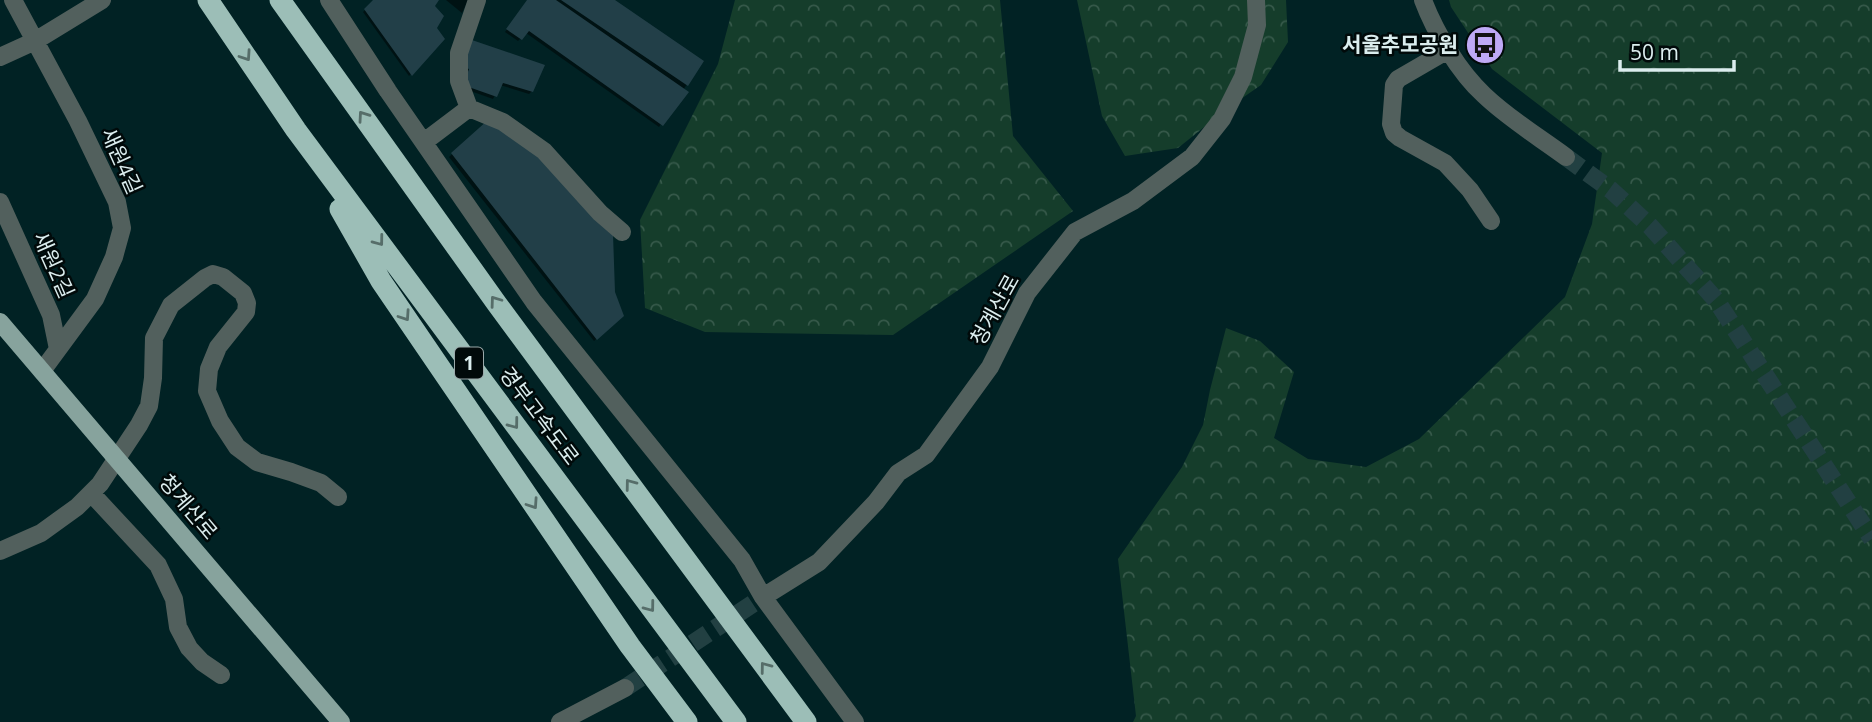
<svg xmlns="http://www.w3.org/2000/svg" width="1872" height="722" font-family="'Open Sans','Noto Sans KR',sans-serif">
  <defs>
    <pattern id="forest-crowns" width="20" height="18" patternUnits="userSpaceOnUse" patternTransform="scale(1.75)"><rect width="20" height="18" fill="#153d2b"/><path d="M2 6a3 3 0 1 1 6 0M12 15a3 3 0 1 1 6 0" fill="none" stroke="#36594a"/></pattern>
  </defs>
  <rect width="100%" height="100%" fill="#012224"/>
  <path fill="url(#forest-crowns)" d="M735,0h265l13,136 60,75 -180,124 -188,-3 -60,-24 -5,-88 78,-156z
    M1077,0h209l2,42 -27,43 -33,23 -50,40 -53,8 -23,-40z
    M1449,0h423v722h-739l3,-6 -18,-157 64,-92 21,-42 7,-35 16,-62 34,13 34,31 -20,66 34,21 58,8 53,-28 146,-142 27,-73 10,-71 -110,-84 -41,-62z"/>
  <path fill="#0007" d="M376,0h61l-4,7 1,21 9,11 -34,37 -46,-64z
    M446,0h22l-6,13z
    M528,0h84l90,61 -43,66 -133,-94 -8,8 -13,-9z
    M467,44l65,47 -3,3 -29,-9 -7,14 -31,-11z
    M488,122l125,170 9,23 -28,26 -145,-184z"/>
  <path fill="#223f48" d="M373,0h66l-4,6 9,10 -7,12 8,11 -33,37 -48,-67z
    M527,0h29l133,92 -26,34 -134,-95 -7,9 -16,-11z
    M561,0h54l89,61 -16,25z
    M469,39l76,26 -12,27 -30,-9 -6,14 -34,-12 6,-16 -8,-3z
    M488,120l49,32 76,82 2,58 9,24 -27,24 -146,-187z"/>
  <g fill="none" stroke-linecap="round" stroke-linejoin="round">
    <path stroke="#224042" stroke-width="18" stroke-dasharray="18 9" stroke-linecap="butt" d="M1566,157l45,33 39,36 66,74 156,239
      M625,688l138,-91"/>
    <path stroke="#52605d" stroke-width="18" d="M13,0l65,121 39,81 5,26 -8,29 -19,42 -53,72
      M329,0l59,91 146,211 208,258 21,37 92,125
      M1423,0c12,32 36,72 61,95 25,24 55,42 82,62
      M1448,50l-50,29 -4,6 -3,39 3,9 6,5 45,25 25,27 21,31
      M0,57l35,-16 67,-41
      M469,108l34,14 41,29 56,62 22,19
      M424,142l45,-34 -10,-27v-28l18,-53
      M0,202l51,113 7,34
      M91,493l67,72 16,34 4,28 11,21 13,14 19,13
      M0,551l41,-18 36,-26 23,-23 39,-59 10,-19 4,-28 1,-40 17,-33 34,-27 8,-4 10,3 20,16 4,10 -1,9 -28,35 -9,22 -2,22 13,30 17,26 20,15 34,10 30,11 17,14
      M763,597l56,-35 57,-60 22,-29 28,-18 64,-88 37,-74 48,-61 58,-31 59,-44 30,-38 21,-42 14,-52 -1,-25
      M560,722l65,-34"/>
    <path stroke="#87a39d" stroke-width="18" d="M0,322l341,400"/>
    <path stroke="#9cbeb7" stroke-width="21" d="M208,0l88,130 440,592
      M280,0l217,304 309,418
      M340,209l41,72 249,365 57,76"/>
  </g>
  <defs><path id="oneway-chevron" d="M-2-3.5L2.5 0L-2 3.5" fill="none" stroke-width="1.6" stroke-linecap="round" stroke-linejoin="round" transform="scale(1.75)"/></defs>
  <g stroke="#566d69">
    <use href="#oneway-chevron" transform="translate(246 56) rotate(56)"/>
    <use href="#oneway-chevron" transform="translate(363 116) rotate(-125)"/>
    <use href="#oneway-chevron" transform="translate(379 241) rotate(53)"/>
    <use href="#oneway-chevron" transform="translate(495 301) rotate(-126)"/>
    <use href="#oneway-chevron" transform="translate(405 316) rotate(56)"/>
    <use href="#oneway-chevron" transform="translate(514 424) rotate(53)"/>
    <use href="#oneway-chevron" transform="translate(630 484) rotate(-127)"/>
    <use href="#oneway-chevron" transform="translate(533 504) rotate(56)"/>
    <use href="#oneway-chevron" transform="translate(650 607) rotate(53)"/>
    <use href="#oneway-chevron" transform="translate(765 667) rotate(-127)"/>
  </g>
  <defs>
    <g id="bus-disc" transform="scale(2.0125)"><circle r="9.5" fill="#bea9f5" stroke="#010a0a"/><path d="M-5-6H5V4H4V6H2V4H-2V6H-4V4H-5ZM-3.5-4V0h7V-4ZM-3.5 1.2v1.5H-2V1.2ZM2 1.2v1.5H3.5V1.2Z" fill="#111"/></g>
  </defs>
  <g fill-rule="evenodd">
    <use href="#bus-disc" x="1485" y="45"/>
  </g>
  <g text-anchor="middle" stroke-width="5" stroke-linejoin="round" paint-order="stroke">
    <rect fill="#010a0a" stroke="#9aa9aa" stroke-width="2" x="455" y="347.5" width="28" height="31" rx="5"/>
    <g font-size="19" font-weight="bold" fill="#dbedee">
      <text x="469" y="370">1</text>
    </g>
    <g font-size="21" font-weight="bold" fill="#dbedee" stroke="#010a0a" text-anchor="end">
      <text x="1458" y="52">서울추모공원</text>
    </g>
    <g font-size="21" fill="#dbedee" stroke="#010a0a">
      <text transform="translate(121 161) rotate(66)" y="7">새원4길</text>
      <text transform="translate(53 265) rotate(66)" y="7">새원2길</text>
      <text transform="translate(995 310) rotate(-61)" y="7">청계산로</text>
      <text transform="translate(539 416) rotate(53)" y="7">경부고속도로</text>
      <text transform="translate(188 507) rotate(50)" y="7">청계산로</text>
    </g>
  </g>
  <path d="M1620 60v10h114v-10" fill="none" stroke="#dbedee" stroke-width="3.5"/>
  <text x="1630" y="60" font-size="21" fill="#dbedee" stroke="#010a0a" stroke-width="5" paint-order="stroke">50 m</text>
</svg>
